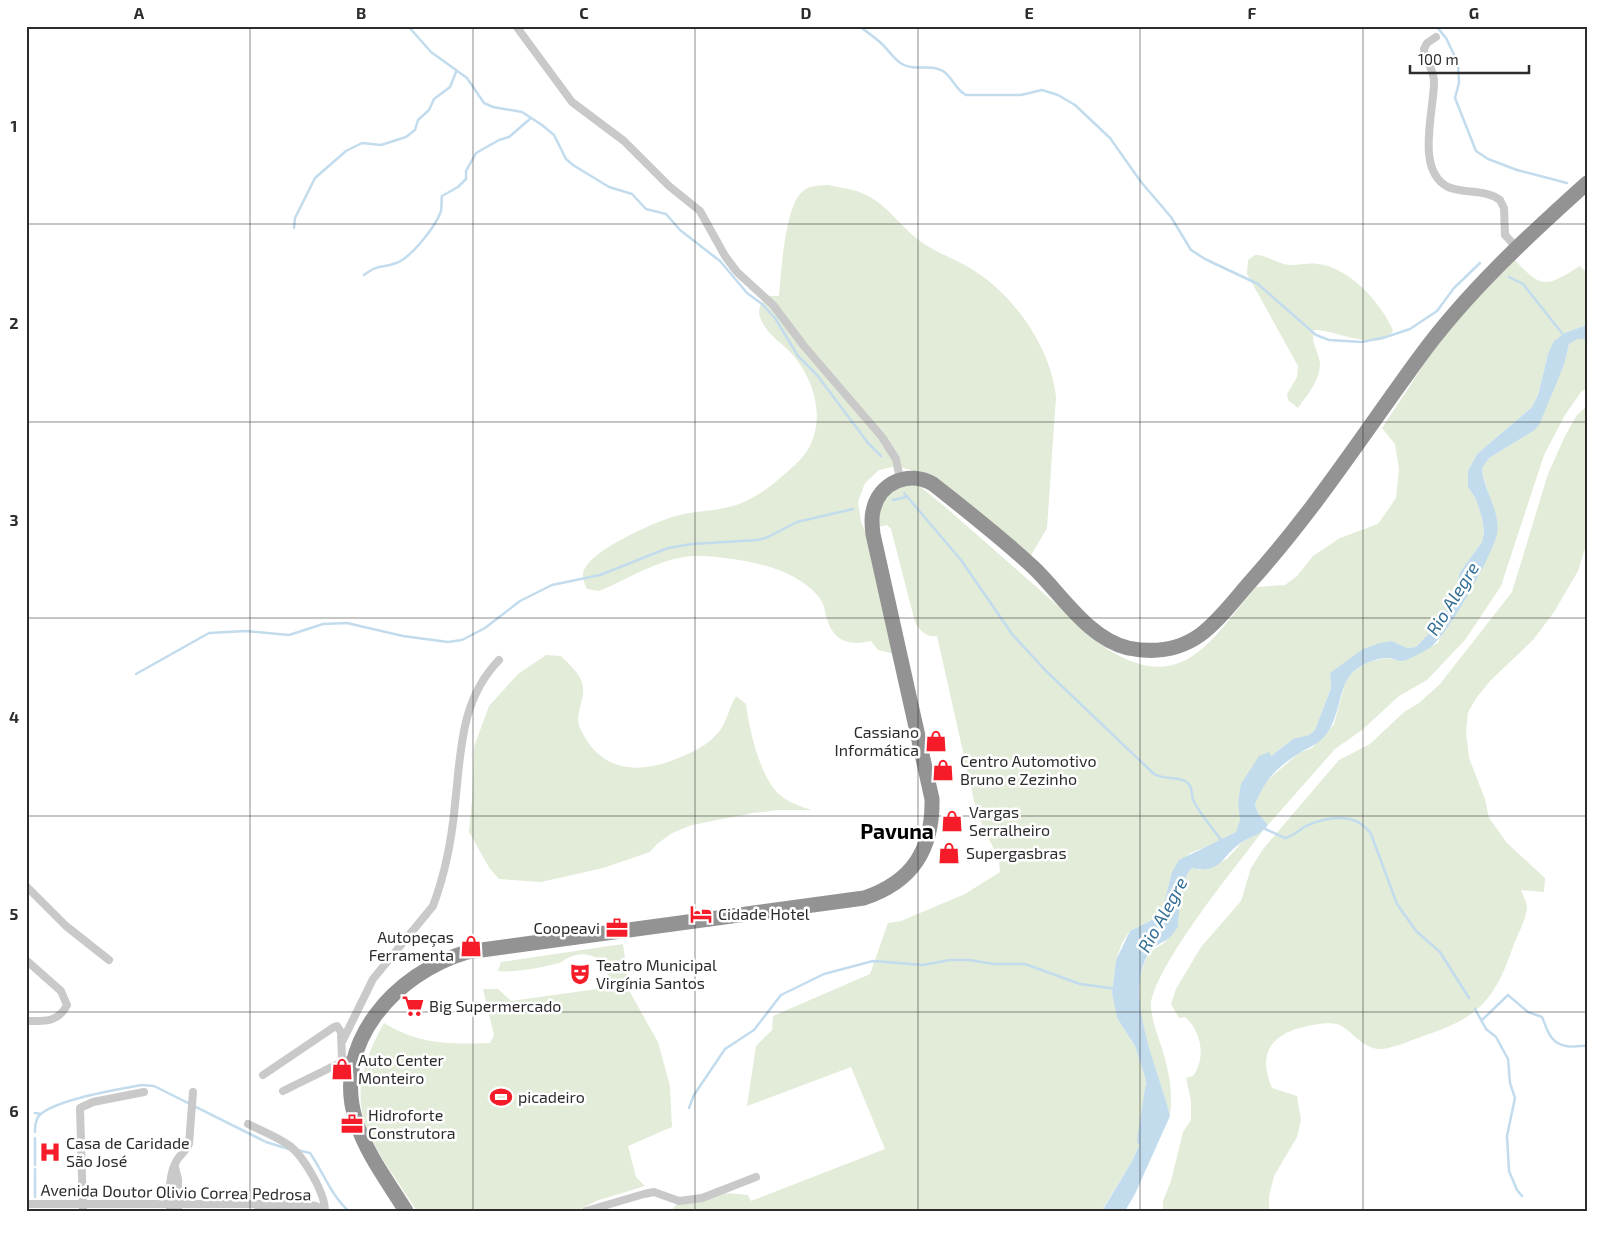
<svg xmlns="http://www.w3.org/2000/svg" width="1613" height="1237" font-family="'Exo 2',sans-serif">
  <rect width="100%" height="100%" fill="#fff"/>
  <path fill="#e2ecd8" d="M828,185c12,3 29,4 40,11 20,10 34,32 52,45 16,12 36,18 53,29 42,26 78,78 83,127l-9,131 -18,31 -108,-86 -25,-7 -17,4 -14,13 -7,19 3,20 13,28 21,104 -17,-4 -7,-9c-21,5 -37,1 -44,-22 -2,-5 -2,-10 -4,-15 -4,-9 -12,-16 -21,-22 -25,-18 -71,-25 -103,-26 -35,-1 -68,22 -100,35l-12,-2c-3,-6 -6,-15 -2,-21 11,-20 66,-44 87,-51 22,-7 45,-5 67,-13 15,-6 29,-15 41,-26 12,-10 27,-22 32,-37 12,-30 0,-64 -20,-87 -11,-12 -27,-21 -32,-37 -3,-8 2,-14 6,-21h13c2,-22 6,-90 23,-104 7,-7 16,-6 26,-7z
    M1255,255c11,0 18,6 29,9 10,3 23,-2 34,0 32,4 62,38 75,66 -8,25 -62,-2 -79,0 -4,13 6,23 6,35 -1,17 -13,30 -22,43l-10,-8 -1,-6 10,-17 1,-11 -51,-92 1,-14z
    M1514,259c28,31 32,28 66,7l7,7v52l-20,7 -19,22 -10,41 -6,12 -55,47 -9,17v16l8,12 6,19 2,14 -2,10 -22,30 -4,18 -16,32 -24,25 -9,1 -15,-7 -62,32 1,15 -16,42 -6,5 -20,7 -18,14 -35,76 -23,12 -23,9 -18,19 -10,39 -12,10 -20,10 -8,12 -6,17 -4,33 3,14 2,11 18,28 10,31 6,34 -5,20 -14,30 -30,49 -431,1c17,-23 52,-18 77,-16l3,6 134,-52 -34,-82 -104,39 9,-60 16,-16 1,-14 97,-42 18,-51 13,-2 64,-27 35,-22 -1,-12 -22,-46 -40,-178c-11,1 -16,-4 -22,-14l-24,-93 -4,-4 -8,2 -2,-28 35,-19 31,25 164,144c76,47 103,-8 149,-62l29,-2 12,-9 16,-20 27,-18 38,-14 18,-26 3,-29 -4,-25 -13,-16 60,-91z
    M1578,339h9v49l-6,4 -16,23 -21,40 -43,131 -36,54 -38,40 -28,16 -37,34 -27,19 -67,76 -10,-12 -3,-8 8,-21 36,-31 13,-5 22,-24 12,-44 8,-9 14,-9 19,-4 14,3 37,-18 57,-127 -14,-48 8,-10 46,-28 29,-65 5,-21z
    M1587,406v136l-9,29 -24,41 -21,28 -42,40 -14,17 -9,15 -2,20 3,26 16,41 4,19 18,25 38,35 -1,14 -23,-2c2,5 6,13 6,18 -1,11 -9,26 -13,36 -19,56 -35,74 -91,92 -13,5 -27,11 -40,13 -21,2 -33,-22 -46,-25 -10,-2 -20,0 -30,2 -36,8 -50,27 -35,62l25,8 4,24 -4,17 -23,39 -5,20v15h-106v-10l8,-20 12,-49 8,-12v-19l-5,-23 7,-2c13,-18 9,-44 -8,-59l-6,1 -8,-14 5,-15 25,-42 40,-46 10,-33 12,-19 76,-89 31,-16 34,-32 15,-9 21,-19 72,-92 36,-118 17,-38 12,-21z
    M546,655l15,1c8,8 21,19 22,31 2,14 -9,27 -3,41 19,43 56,47 96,31 13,-5 29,-12 39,-23 12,-11 13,-27 21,-40l10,8c3,25 14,74 34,91 8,7 21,12 32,15h-34l-25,3 -61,12 -20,8 -15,11 -7,8 -47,16 -62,14 -42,-3 -9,-10 -21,-37 3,-32 2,-53 15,-41 29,-32z
    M1263,831c-24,31 -115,143 -112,177 2,20 12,39 16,59 4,17 5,32 3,49 -11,-46 -45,-110 -24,-157 7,-13 15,-11 22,-20 4,-6 7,-14 11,-21l-2,-6c7,-14 2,-34 15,-44l9,2 26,-11 15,-17z
    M623,944l5,39 -19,3 -3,-22c-11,-8 -22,-13 -36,-7 -4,1 -7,5 -11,6 -14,4 -45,10 -61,8l3,-9z
    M626,985l32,57 12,44 2,41 -44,19 8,31 9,9 -49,15 -19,10h-160c-48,-74 -81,-102 -33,-188 36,22 65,21 106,20l4,-8 -11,-46h15l13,12z"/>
  <path fill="#c2dcee" d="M1587,325v14h-9l-9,5 -5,21 -25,60 -4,5 -46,28 -7,10c1,21 19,44 15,66 -4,20 -52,107 -69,115 -8,4 -20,12 -28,12 -4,0 -7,-3 -11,-3 -11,-1 -27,6 -35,13 -17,15 -12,47 -31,67 -8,8 -16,10 -25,16 -22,14 -34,27 -43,51l3,8 10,12c-7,10 -16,11 -26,17 -20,13 -21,33 -50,26 -11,8 -13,45 -14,59 -3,4 -7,9 -10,12 -5,4 -12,5 -16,10 -33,41 8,123 18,167l-35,78 -10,17h-23l30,-50 14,-30 5,-20 -6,-34 -10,-31 -18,-28 -5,-25 4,-33 14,-29 20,-10 12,-10 10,-39 7,-12 57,-28 4,-12 -2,-18 3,-18 18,-28 10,-4 2,4 22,-17 16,-4 6,-5 16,-42 -1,-15 33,-24 17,-6 12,-2 15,7 9,-1 24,-25 16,-32 4,-18 22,-30 2,-10 -2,-14 -6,-19 -8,-12v-16l9,-17 55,-47 6,-12 10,-41 6,-13 13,-9z"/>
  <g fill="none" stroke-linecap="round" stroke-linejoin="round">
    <path stroke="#c2dcee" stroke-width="2.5" d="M408,26l23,26 36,26 17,25 9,4 29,5 20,13 12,10 12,24 7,6 36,22 23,7 14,15 20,5 14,16 40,31 27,32 15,11 13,14 23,38 19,19 51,68 13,13
      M859,26c8,6 17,12 24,19 6,6 12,15 19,19 14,8 27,-1 41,7 10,7 12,18 23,24h55l21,-5 16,5 17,10 35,33 31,44 30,35 20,33 14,9 53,25 58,51 13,5 33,2 24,-5 24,-8 27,-18 17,-23 26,-25
      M1436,26l10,12 12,25 1,20 -4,15 21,53 12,8 29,11 50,13
      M294,228l1,-10 20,-40 31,-27 16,-8 19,2 25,-8 9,-7 3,-10 11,-10 5,-11 16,-12 6,-15
      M364,275c16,-12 18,-6 32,-12 15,-5 40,-37 45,-52 1,-5 0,-10 1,-15l16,-9 8,-8v-8l10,-18 23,-13 10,-3 22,-19
      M1509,277l14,7 42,53
      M904,493l57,67 51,74 34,37 108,103c11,6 21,2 31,7 9,5 5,13 9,21 7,13 19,27 28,39
      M893,500l13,-3
      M136,674l73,-41 37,-2 43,4 34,-11 24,-1 56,13 45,6 14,-2 23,-12 35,-27 32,-16 48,-10 68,-27 24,-4 66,-4 10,-3 29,-15 56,-13
      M1263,828l22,10c8,-2 14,-8 21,-12 22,-10 50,-14 65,8l26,70 19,27 24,21 29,46
      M1475,1009l11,20 10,8 12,22 2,24 5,15 -8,38 2,35 8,19 5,6
      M1482,1020l26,-25 20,17 14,5c5,11 7,26 24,29 7,2 14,-1 21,0
      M689,1108l5,-13 31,-46 29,-19 27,-35 43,-21 49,-13 50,4 27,-5h19l25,4h31l55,20 37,5
      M35,1113l6,1
      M35,1132c0,-6 0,-10 3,-15 12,-17 83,-28 104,-32l12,1 112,56 26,8
      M297,1150l13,3c13,19 22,44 39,58
      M35,1165v-27
      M35,1169v28"/>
    <path stroke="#c2dcee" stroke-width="14" d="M1144,1140l8,-51"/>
    <path stroke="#c9c9c9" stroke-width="8" d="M516,26l56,76 52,39 45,45 31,25 25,45 12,16 36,33 31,41 78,91 14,22 4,20
      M1436,37l-9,6 -3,6c1,12 10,20 10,33 0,30 -19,88 14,105 16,7 38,2 52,13l4,8 1,27 13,14
      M26,886l40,40 43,34
      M26,960l35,31 6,14c-9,18 -23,16 -41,16
      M342,1042l31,-63 60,-73c12,-32 19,-68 22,-102 6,-52 5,-104 44,-144
      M263,1075l71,-48 3,-1 4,6 1,29
      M283,1091l63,-31
      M248,1124c14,7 30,13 42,22 14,11 35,47 35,65
      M175,1167l3,12v32
      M26,1204h279l11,2 9,5
      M83,1211l-3,-103 13,-6 51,-10
      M170,1211c0,-17 -2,-36 7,-51 4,-6 9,-9 12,-16l4,-52
      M258,1211h65
      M586,1211l58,-17 10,-2 25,9 23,-3 54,-21"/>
    <path stroke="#939393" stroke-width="15" d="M406,1211c-18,-29 -40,-58 -50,-90 -25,-78 40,-148 111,-169l397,-54c48,-16 69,-48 68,-99l-59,-265c-1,-8 -2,-16 0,-23 6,-29 36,-41 60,-27 34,27 69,54 101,84 28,27 54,70 94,80 25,5 51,2 72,-13 19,-14 35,-36 51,-54 63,-70 113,-148 168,-223 47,-65 109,-122 168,-175"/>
  </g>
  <path fill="none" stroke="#2c2c2c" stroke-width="1" stroke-opacity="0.55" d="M250,26v1185M473,26v1185M695,26v1185M918,26v1185M1140,26v1185M1363,26v1185M26,224h1561M26,422h1561M26,618h1561M26,816h1561M26,1012h1561"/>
  <defs>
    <g id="shop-bare" transform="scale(1.725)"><path d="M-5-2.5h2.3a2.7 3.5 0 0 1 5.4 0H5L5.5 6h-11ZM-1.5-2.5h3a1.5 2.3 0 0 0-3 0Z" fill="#f61b29" stroke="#fff" stroke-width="2.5" paint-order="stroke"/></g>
    <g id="hotel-bare" transform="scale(1.725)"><path d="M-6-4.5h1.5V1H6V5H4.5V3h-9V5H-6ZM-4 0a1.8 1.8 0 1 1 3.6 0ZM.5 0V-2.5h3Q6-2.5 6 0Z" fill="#f61b29" stroke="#fff" stroke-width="2.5" paint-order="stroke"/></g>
    <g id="office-bare" transform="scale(1.725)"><path d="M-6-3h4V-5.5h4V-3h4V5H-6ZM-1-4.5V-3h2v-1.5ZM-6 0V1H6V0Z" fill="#f61b29" stroke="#fff" stroke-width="2.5" paint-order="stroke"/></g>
    <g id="theatre-bare" transform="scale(1.725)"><path d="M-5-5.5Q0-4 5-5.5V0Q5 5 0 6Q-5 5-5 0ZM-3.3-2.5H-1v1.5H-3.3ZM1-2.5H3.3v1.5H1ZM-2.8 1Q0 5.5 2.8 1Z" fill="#f61b29" stroke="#fff" stroke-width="2.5" paint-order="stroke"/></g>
    <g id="supermarket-bare" transform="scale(1.725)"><path d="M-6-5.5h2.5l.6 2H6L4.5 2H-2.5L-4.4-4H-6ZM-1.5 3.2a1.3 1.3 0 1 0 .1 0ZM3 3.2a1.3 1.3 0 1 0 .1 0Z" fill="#f61b29" stroke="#fff" stroke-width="2.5" paint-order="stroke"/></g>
    <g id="stadium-bare" transform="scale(1.725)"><path d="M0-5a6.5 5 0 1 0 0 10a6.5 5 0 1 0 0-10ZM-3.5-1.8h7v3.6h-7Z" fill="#f61b29" stroke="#fff" stroke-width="2.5" paint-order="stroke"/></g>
    <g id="hospital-bare" transform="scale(1.725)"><path d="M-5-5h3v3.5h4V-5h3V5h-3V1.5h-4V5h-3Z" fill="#f61b29" stroke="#fff" stroke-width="2.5" paint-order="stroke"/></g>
  </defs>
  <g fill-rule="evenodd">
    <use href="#shop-bare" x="936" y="741"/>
    <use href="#shop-bare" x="943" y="770"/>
    <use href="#shop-bare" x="952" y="821"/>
    <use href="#shop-bare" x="949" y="853"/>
    <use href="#hotel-bare" x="701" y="914"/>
    <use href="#office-bare" x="617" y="928"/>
    <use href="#shop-bare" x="471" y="946"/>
    <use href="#theatre-bare" x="580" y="974"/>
    <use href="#supermarket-bare" x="413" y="1006"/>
    <use href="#shop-bare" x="342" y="1069"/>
    <use href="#stadium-bare" x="501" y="1097"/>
    <use href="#office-bare" x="352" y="1124"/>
    <use href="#hospital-bare" x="50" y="1152"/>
  </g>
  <g text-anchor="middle" stroke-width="5" stroke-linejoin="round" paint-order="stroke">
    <g font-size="16" fill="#2c2c2c" stroke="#fff" text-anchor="start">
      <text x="919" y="738" text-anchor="end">Cassiano<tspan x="919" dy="18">Informática</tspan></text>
      <text x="960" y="767">Centro Automotivo<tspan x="960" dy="18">Bruno e Zezinho</tspan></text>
      <text x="969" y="818">Vargas<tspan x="969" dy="18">Serralheiro</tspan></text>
      <text x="966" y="859">Supergasbras</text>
      <text x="718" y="920">Cidade Hotel</text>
      <text x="600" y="934" text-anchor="end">Coopeavi</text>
      <text x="454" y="943" text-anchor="end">Autopeças<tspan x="454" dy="18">Ferramenta</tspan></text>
      <text x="596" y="971">Teatro Municipal<tspan x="596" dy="18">Virgínia Santos</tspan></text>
      <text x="429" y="1012">Big Supermercado</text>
      <text x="358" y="1066">Auto Center<tspan x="358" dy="18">Monteiro</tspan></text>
      <text x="518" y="1103">picadeiro</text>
      <text x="368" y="1121">Hidroforte<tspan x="368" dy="18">Construtora</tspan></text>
      <text x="66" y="1149">Casa de Caridade<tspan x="66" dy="18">São José</tspan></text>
    </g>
    <g font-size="16" fill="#2c2c2c" stroke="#fff">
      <text transform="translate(176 1192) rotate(1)" y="6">Avenida Doutor Olivio Correa Pedrosa</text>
    </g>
    <g font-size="18" font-style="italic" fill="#336e96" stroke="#fff">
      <text transform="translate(1453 599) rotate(-58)" y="6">Rio Alegre</text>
      <text transform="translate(1163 915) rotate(-61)" y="6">Rio Alegre</text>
    </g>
    <g font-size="21" font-weight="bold" fill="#000" stroke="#fff">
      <text x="897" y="839">Pavuna</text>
    </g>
  </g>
  <rect width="1613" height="1237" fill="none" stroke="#ffffff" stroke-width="55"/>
  <path d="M1410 65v8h119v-8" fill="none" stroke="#2c2c2c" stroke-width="2.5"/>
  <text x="1418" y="65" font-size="15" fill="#2c2c2c" stroke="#ffffff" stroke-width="4" paint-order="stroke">100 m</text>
  <rect x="28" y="28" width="1558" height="1182" fill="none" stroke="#2c2c2c" stroke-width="2"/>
  <g font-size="16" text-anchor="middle" font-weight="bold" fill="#2c2c2c">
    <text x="139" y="19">A</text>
    <text x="361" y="19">B</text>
    <text x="584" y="19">C</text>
    <text x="806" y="19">D</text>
    <text x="1029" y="19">E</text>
    <text x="1252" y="19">F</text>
    <text x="1474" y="19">G</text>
    <text x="14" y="132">1</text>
    <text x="14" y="329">2</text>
    <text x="14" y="526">3</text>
    <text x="14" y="723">4</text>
    <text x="14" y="920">5</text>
    <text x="14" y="1117">6</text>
  </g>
</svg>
